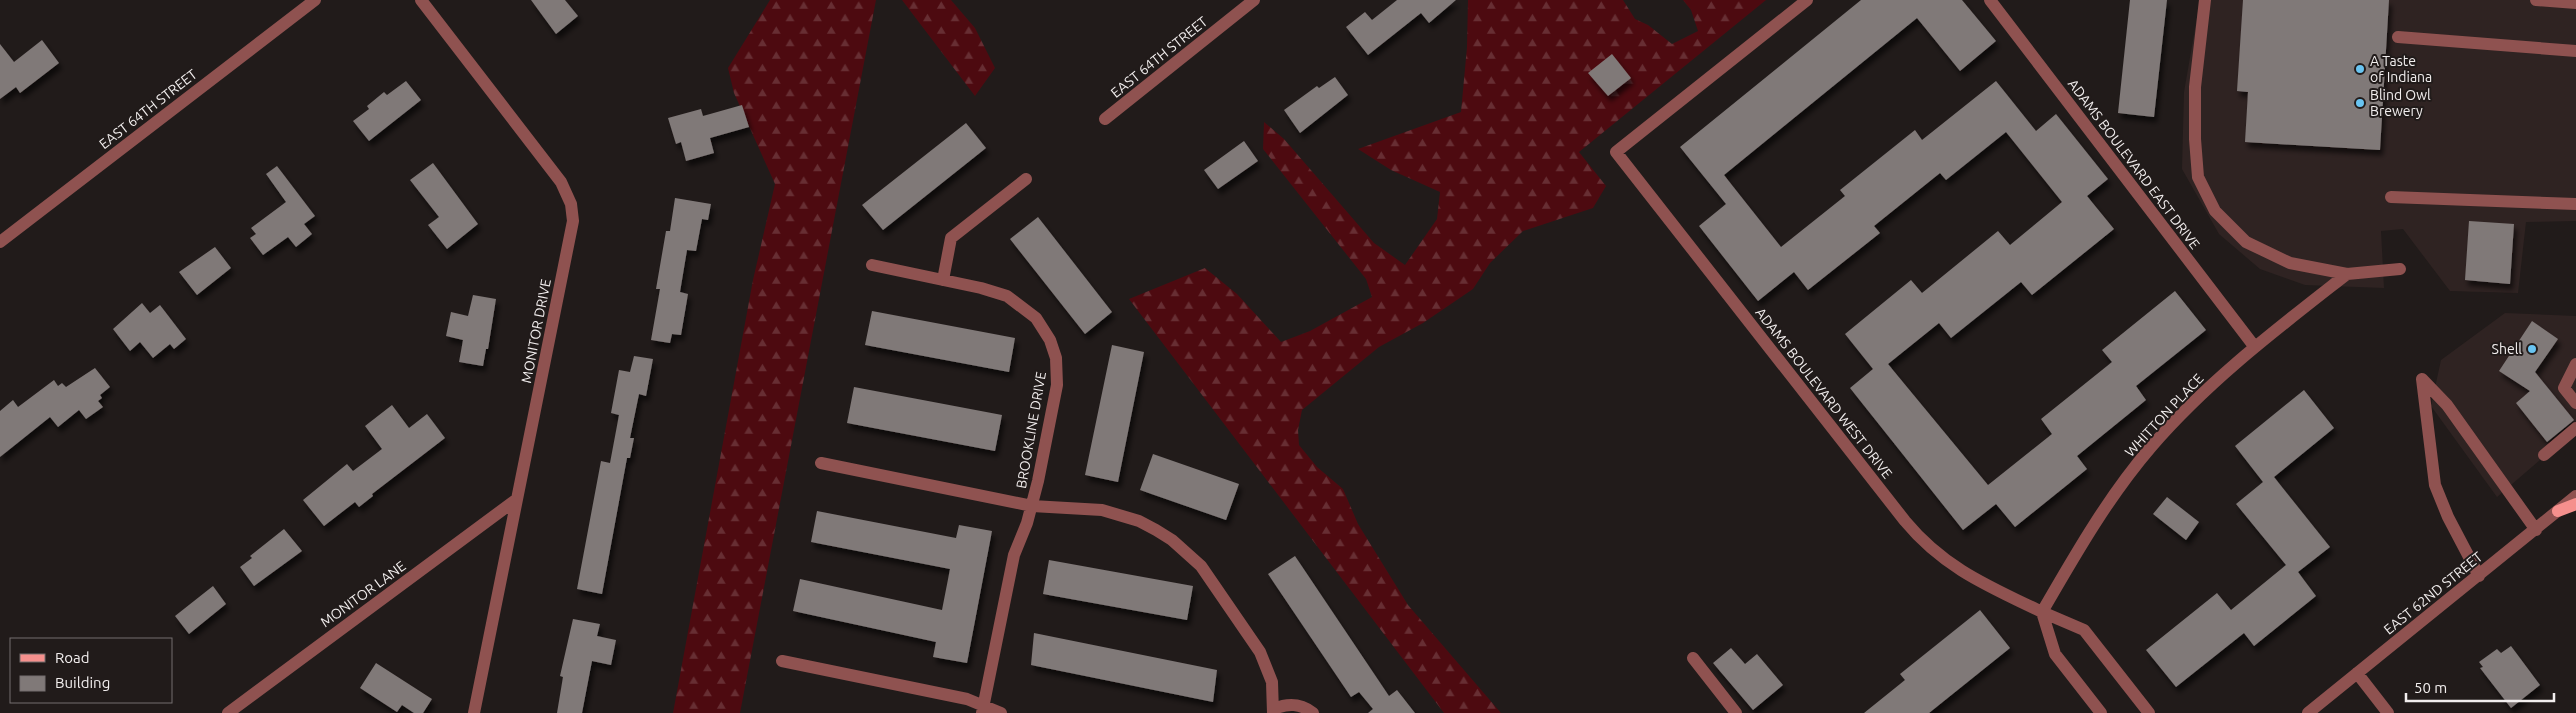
<svg xmlns="http://www.w3.org/2000/svg" width="2576" height="713" font-family="Ubuntu,sans-serif">
  <defs>
    <pattern id="forest-firs" width="22" height="20" patternUnits="userSpaceOnUse" patternTransform="scale(1.25)"><rect width="22" height="20" fill="#4d0a10"/><path d="M5 1l3.5 6h-7zM16 11l3.5 6h-7z" fill="#672e33"/></pattern>
    <filter id="shadow"><feDropShadow dx="3" dy="5.5" stdDeviation="2.5" flood-color="#0009"/></filter>
  </defs>
  <rect width="100%" height="100%" fill="#211b1a"/>
  <path fill="#2f2322" d="M2200,0h376v221l-50,1 -8,71 -68,-2 -47,-62 -22,2 3,57 -79,-3 -45,-16 -41,-35 -37,-65 2,-77z
    M2505,313l71,3v113l-79,68 -66,-91 10,-46z"/>
  <path fill="url(#forest-firs)" d="M770,0h106l-136,713h-67l80,-433 22,-96 -41,-91 -6,-25z
    M902,0h49l24,28 20,40 -20,28z
    M1468,0h155l12,19 13,6 24,19 26,-13 -7,-21 -8,-10h83l-187,152 27,34 -13,22 -70,23 -33,32 -17,26 -50,34 -44,24 -77,63 -4,20 1,15 18,22 26,22 15,35 50,81 93,108h-57l-315,-414 76,-31 32,26 44,48 29,-11 62,-34 -6,-18 -103,-130 1,-27 20,17 90,104 31,22 32,-46 3,-27 -49,-22 -33,-21 103,-37 6,-65z"/>
  <path fill="#807978" filter="url(#shadow)" d="M531,0h34l13,16 -22,18z
    M1397,0h59l-27,23 -8,-10 -53,42 -22,-28 19,-15 7,8z
    M1861,0h101l34,41 -36,30 -43,-53 -193,157 57,72 64,-51 -5,-6 75,-60 7,10 74,-59 40,50 20,-17 52,65 -21,17 27,33 -82,66 -11,-13 -70,56 -12,-15 -51,41 100,121 64,-51 -11,-15 71,-57 -10,-12 73,-59 31,39 -70,56 10,14 -69,56 10,13 -72,58 -19,-23 -33,26 -113,-142 23,-19 -28,-35 66,-54 11,13 76,-62 12,14 52,-43 -56,-70 -60,48 -6,-7 -66,53 6,7 -72,57 -14,-18 -36,29 -59,-75 27,-22 -46,-57z
    M2130,0h37l-13,117 -36,-4z
    M2243,0h146l-9,150 -135,-8 3,-50 -11,-1z
    M42,40l17,23 -39,30 -4,-6 -16,12v-55l14,18z
    M1612,54l19,24 -23,18 -20,-23z
    M1335,77l13,18 -48,38 -16,-23 33,-24 2,2z
    M406,81l15,19 -52,41 -16,-20 16,-12 -2,-3 17,-14 3,3z
    M742,105l7,22 -39,11 4,15 -28,8 -5,-19 -5,2 -8,-26 33,-9 2,7z
    M966,123l20,25 -103,82 -21,-25z
    M1244,141l14,20 -40,28 -14,-19z
    M433,163l45,61 -31,25 -19,-24 11,-8 -29,-37z
    M277,166l38,50 -11,8 8,10 -16,13 -8,-10 -25,18 -13,-17 6,-4 -5,-6 35,-26 -20,-28z
    M675,198l36,6 -3,16 -6,-1 -6,32 -9,-1 -7,42 8,2 -7,41 -9,-1 -2,9 -19,-3 9,-51h-4l10,-58h4z
    M1038,217l74,95 -27,22 -75,-95z
    M2469,221l45,3 -4,60 -45,-4z
    M215,247l16,21 -34,27 -18,-23z
    M473,295l23,4 -8,50h-2l-3,17 -24,-4 4,-22 -17,-4 5,-24 17,4z
    M142,303l8,10 10,-8 26,34 -12,10 -4,-5 -17,14 -13,-16 -10,9 -17,-22z
    M872,311l143,27 -6,34 -144,-27z
    M2532,321l26,18 -23,33 39,48 -27,22 -31,-39 14,-12 -31,-20z
    M1112,345l32,7 -26,130 -33,-7z
    M634,356l19,3 -7,37 -7,-2 -9,44h4l-4,20h-3l-25,136 -25,-5 24,-128 9,2 9,-48 -8,-2 8,-43 11,2z
    M95,368l15,19 -10,8 2,3 -4,3 5,6 -17,12 -7,-9 -21,17 -8,-10 -50,40v-46l13,-11 5,7 36,-27 4,6 4,-3 4,4z
    M854,387l148,28 -7,36 -148,-28z
    M2304,390l30,38 -60,49 56,70 -32,25 18,24 -62,50 -10,-13 -68,54 -30,-37 71,-57 14,17 55,-45 -50,-61 27,-22 -28,-36z
    M392,405l17,23 18,-14 18,24 -73,56 1,2 -14,11 -4,-5 -31,24 -21,-26 44,-36 6,7 29,-22 -17,-23z
    M1153,454l86,30 -13,36 -86,-30z
    M2167,497l32,25 -13,18 -33,-26z
    M817,511l139,27 3,-13 33,6 -25,132 -34,-6 3,-15 -143,-31 7,-32 142,31 8,-41 -139,-27z
    M284,529l18,22 -48,35 -14,-19 12,-9 -2,-2z
    M1295,556l94,140 8,-6 18,23h-47l5,-4 -14,-17 -8,5 -83,-123z
    M1049,560l144,26 -6,34 -144,-26z
    M213,586l13,18 -37,30 -14,-18z
    M1980,610l30,38 -81,65h-65l41,-33 -5,-6z
    M573,619l27,5 -3,12 19,4 -5,25 -19,-4 -10,52h-25l6,-36 -3,-1z
    M1034,633l183,37 -4,32 -182,-37z
    M2511,646l29,39 -29,23 -31,-40 3,-1 -4,-5 18,-13 4,4z
    M1731,648l14,16 12,-10 26,31 -30,25 -40,-47z
    M376,663l56,36 -9,14h-9l-12,-8 -5,7 -37,-24z"/>
  <g fill="none" stroke-linecap="round" stroke-linejoin="round">
    <path stroke="#8f5250" stroke-width="12" d="M421,0l140,182 10,22 2,17 -99,492
      M1807,0l-191,152 289,369c39,47 83,65 137,91 33,-57 66,-115 109,-165 58,-67 127,-119 196,-173
      M1990,0l264,346
      M2205,0l-10,87v52l3,38 17,34 31,31 44,21 57,11 53,-5
      M2536,0l40,3
      M2398,37l178,14
      M1105,119l149,-119
      M2391,197l185,7
      M0,242l315,-242
      M872,265l109,23 26,8 29,22 14,22 6,18 1,27 -19,96 -11,42 -13,32 -32,158
      M943,280l8,-42 75,-59
      M2576,364l-12,24 12,15
      M2422,379l13,106 13,32 31,59
      M2422,379l25,26 89,125
      M2544,455l32,-27
      M821,463l211,43 70,4 37,11 17,9 16,10 29,26 59,86 12,30 1,31
      M1693,658l43,55
      M782,661l185,38 34,14
      M2357,673l31,40
      M1274,709c14,-6 26,-6 39,4
      M228,713l289,-214
      M2101,713l-46,-59 -13,-42 42,18 65,83
      M2308,713l268,-217"/>
    <path stroke="#f5908d" stroke-width="12" d="M2558,511l18,-7"/>
  </g>
  <g fill="#69c4f1" stroke="#211b1a" stroke-width="2">
    <circle cx="2360" cy="69" r="5"/>
    <circle cx="2360" cy="103" r="5"/>
    <circle cx="2532" cy="349" r="5"/>
  </g>
  <g text-anchor="middle" stroke-width="4" stroke-linejoin="round" paint-order="stroke">
    <g font-size="14" fill="#f2eeee" stroke="#211b1a">
      <text transform="translate(1159 57) rotate(-39)" y="5">EAST 64TH STREET</text>
      <text transform="translate(148 109) rotate(-38)" y="5">EAST 64TH STREET</text>
      <text transform="translate(2134 164) rotate(53)" y="5">ADAMS BOULEVARD EAST DRIVE</text>
      <text transform="translate(536 331) rotate(-79)" y="5">MONITOR DRIVE</text>
      <text transform="translate(1824 393) rotate(52)" y="5">ADAMS BOULEVARD WEST DRIVE</text>
      <text transform="translate(2164 415) rotate(-47)" y="5">WHITTON PLACE</text>
      <text transform="translate(1031 430) rotate(-80)" y="5">BROOKLINE DRIVE</text>
      <text transform="translate(2433 593) rotate(-39)" y="5">EAST 62ND STREET</text>
      <text transform="translate(363 594) rotate(-36)" y="5">MONITOR LANE</text>
    </g>
    <g font-size="14" fill="#f2eeee" stroke="#211b1a" text-anchor="start">
      <text x="2370" y="66">A Taste<tspan x="2370" dy="16">of Indiana</tspan></text>
      <text x="2370" y="100">Blind Owl<tspan x="2370" dy="16">Brewery</tspan></text>
      <text x="2522" y="354" text-anchor="end">Shell</text>
    </g>
  </g>
  <rect x="10" y="638" width="162" height="65" fill="#211b1a" stroke="#756f6f"/>
  <rect x="20" y="654" width="25" height="8" fill="#f5908d" stroke="#756f6f"/>
  <text x="55" y="663" font-size="15" fill="#f2eeee">Road</text>
  <rect x="20" y="676" width="25" height="15" fill="#807978" stroke="#756f6f"/>
  <text x="55" y="688" font-size="15" fill="#f2eeee">Building</text>
  <path d="M2406 693v8h148v-8" fill="none" stroke="#f2eeee" stroke-width="2.5"/>
  <text x="2414" y="693" font-size="15" fill="#f2eeee" stroke="#211b1a" stroke-width="4" paint-order="stroke">50 m</text>
</svg>
